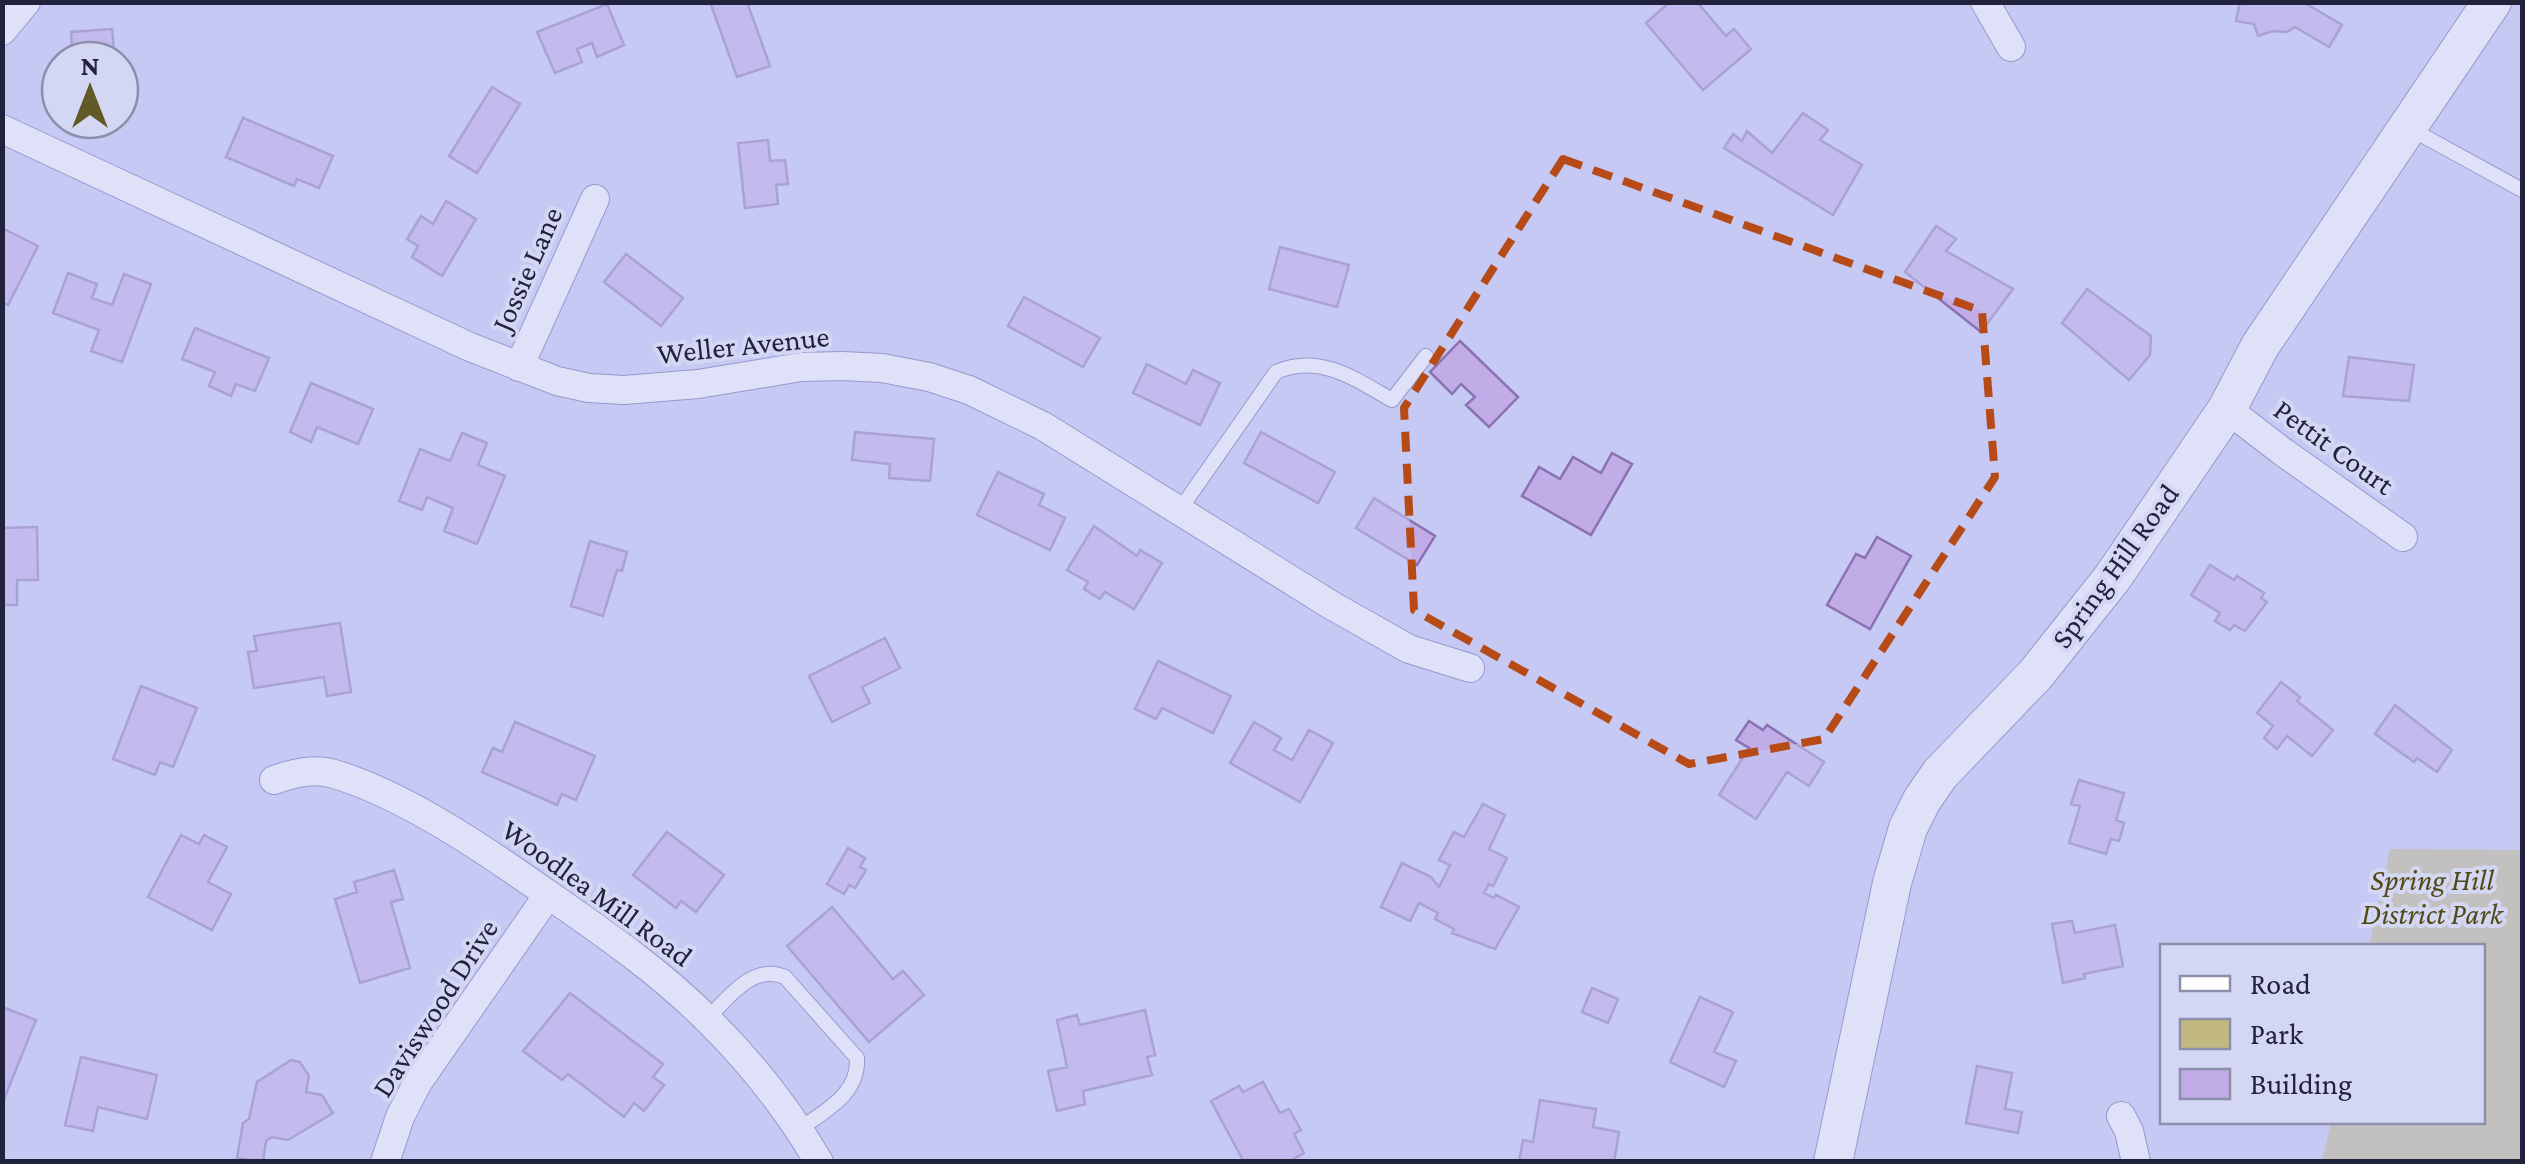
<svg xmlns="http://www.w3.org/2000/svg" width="2525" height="1164" font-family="'Crimson Pro',serif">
  <rect width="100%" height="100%" fill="#c5c9f3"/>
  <path fill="#c2b981" d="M2390,849l132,1v311h-200l9,-39h151v-176h-113z"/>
  <path fill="#c2ace8" stroke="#8a72b2" stroke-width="2.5" d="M710,2h37l23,64 -33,11z
    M1670,2h27l29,34 8,-7 17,20 -48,41 -57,-67z
    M2240,2h63l39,23 -13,22 -34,-20 -8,5 -14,-1 -15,5 -4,-12 -18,-3z
    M607,4l17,41 -27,12 -5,-14 -15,6 5,13 -27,11 -18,-41z
    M112,29l3,31h-42l-2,-28z
    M131,72l2,28 -13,1v-28z
    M492,87l28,17 -43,69 -28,-17z
    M1803,113l25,17 -8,10 42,25 -29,50 -109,-67 9,-14 9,7 5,-10 25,22z
    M243,118l90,38 -14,32 -22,-9 -3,7 -68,-29z
    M768,140l2,21 15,-1 3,24 -12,1 2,19 -33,4 -7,-65z
    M446,201l30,18 -34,57 -30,-19 6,-11 -11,-7 14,-23 12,8z
    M1936,226l20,13 -10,12 67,38 -32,43 -76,-60z
    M2,228l36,18 -30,59 -6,-3z
    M1280,247l69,18 -12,42 -68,-18z
    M626,254l57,44 -22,28 -57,-44z
    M68,273l29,11 -5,14 20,7 12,-31 27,10 -29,78 -31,-11 8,-21 -46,-17z
    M2087,289l64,47 -1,19 -21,25 -67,-57z
    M1024,297l76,41 -17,29 -75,-41z
    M195,328l74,30 -14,33 -19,-7 -5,12 -22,-10 6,-14 -33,-13z
    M1460,341l58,56 -29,30 -23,-22 9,-8 -14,-13 -9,10 -22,-22z
    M2349,357l65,8 -5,36 -66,-5z
    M1147,364l39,20 7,-14 27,13 -20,42 -67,-32z
    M311,383l62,26 -15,35 -41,-17 -6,15 -21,-10z
    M855,432l79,7 -4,42 -41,-3 1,-14 -38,-4z
    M1261,432l74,40 -17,31 -74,-40z
    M462,433l25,10 -9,22 27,11 -28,68 -33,-13 9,-23 -26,-11 -5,13 -23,-9 21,-52 30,12z
    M1612,453l20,11 -41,71 -69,-39 17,-29 21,12 13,-22 28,16z
    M998,472l46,22 -5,11 26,13 -15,32 -73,-35z
    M1374,498l61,38 -18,29 -61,-37z
    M1094,526l43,30 3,-6 22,13 -28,46 -29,-17 -5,7 -16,-10 4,-7 -21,-12z
    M37,527l1,53h-21v25h-15v-77z
    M1877,537l34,19 -41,73 -43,-24 29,-51 9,4z
    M590,541l37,11 -5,19 -5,-1 -14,46 -32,-10z
    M2210,565l24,15 3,-4 27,17 -3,5 6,4 -22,29 -11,-6 -4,5 -15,-9 5,-8 -29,-18z
    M340,623l11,69 -24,4 -3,-19 -70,11 -6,-36 9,-1 -3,-15z
    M885,638l15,30 -38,19 8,16 -38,19 -23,-46z
    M1158,661l73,35 -18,37 -51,-25 -6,11 -21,-10z
    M2281,682l19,15 -3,4 36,29 -21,26 -25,-20 -10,13 -13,-11 9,-12 -16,-13z
    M141,686l56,22 -24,59 -13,-5 -5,13 -42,-16z
    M2395,705l57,45 -15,22 -20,-14 -3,4 -39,-28z
    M1749,721l14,9 4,-5 57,37 -15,24 -22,-14 -31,47 -37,-24 30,-47 -13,-8z
    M515,722l80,34 -19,44 -14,-6 -5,11 -75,-33 11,-24 9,4z
    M1254,722l27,16 -7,12 18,10 17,-30 24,13 -33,59 -70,-39z
    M2079,780l45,13 -8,27 8,3 -5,18 -8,-2 -5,15 -37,-11 11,-37 -9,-2z
    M1483,804l22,11 -16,34 18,9 -14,28 -4,-2 -5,9 10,5 2,-3 23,12 -24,42 -43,-16 2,-4 -19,-10 3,-6 -19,-10 -9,18 -29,-14 21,-44 29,14 8,10 11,-22 -11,-5 15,-28 10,5z
    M667,832l57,43 -28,37 -15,-11 -5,7 -43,-33z
    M181,835l18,9 5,-9 23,12 -19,35 23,12 -19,36 -64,-33z
    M848,848l17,10 -5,9 6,3 -11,18 -6,-3 -5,9 -17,-10z
    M394,870l9,29 -12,3 19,66 -50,15 -25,-84 22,-7 -3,-10z
    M832,907l61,72 10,-8 21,24 -55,47 -82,-96z
    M2072,921l3,12 40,-8 8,41 -39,8 1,4 -22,5 -11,-59z
    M1592,988l26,11 -10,24 -26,-11z
    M570,993l93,71 -10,13 11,8 -20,26 -10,-8 -10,14 -56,-43 -6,6 -39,-29z
    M1700,997l33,15 -19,40 22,9 -12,26 -54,-25z
    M2,1007l34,13 -34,84z
    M1145,1010l10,45 -8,2 5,18 -69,16 2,13 -28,7 -9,-40 19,-4 -10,-47 20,-5 3,10z
    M81,1057l76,18 -10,44 -49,-12 -5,24 -28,-6z
    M291,1060l9,2 9,14 -3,16 16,3 11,18 -45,27 -16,-3 -6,4 -3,21 -26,-4 6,-35 6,-4 8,-37z
    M1977,1066l35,7 -7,36 17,3 -4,21 -52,-10z
    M1263,1082l17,31 9,-4 12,21 -7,4 10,19 -16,9h-44l-33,-61 28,-15 4,6z
    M1540,1100l56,9 -3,18 26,5 -5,30h-95l4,-22 10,2z"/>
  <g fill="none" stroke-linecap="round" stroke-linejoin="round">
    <g stroke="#5f61a0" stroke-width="16">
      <path id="service" d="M2409,128l113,62
        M1179,511l97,-139c44,-19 79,7 116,28l34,-44
        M707,1019c21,-21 46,-56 78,-42l72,81c2,36 -31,52 -57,71"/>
    </g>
    <g stroke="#5f61a0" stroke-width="30">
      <path id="minor" d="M1985,2l26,45
        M2,31l24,-29
        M2,129l468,218 87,34 32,7 35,2 74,-6 103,-17 41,-1 40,2 47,9 40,13 74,36 288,179 78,44 61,19
        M519,367l76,-168
        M2227,409l56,43 120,85
        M274,780c20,-7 40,-12 60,-6 72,21 157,80 218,123 56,39 112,78 160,127 42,42 77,87 107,138
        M2121,1116l8,15 7,31
        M385,1162l15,-45 18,-35 130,-187"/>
    </g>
    <g stroke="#5f61a0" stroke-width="40">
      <path id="secondary" d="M1833,1162l59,-279 16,-55 14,-28 18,-26 96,-100 77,-97 114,-168 33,-63 232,-344"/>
    </g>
    <use href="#service" stroke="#fff" stroke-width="14"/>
    <use href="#minor" stroke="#fff" stroke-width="28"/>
    <use href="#secondary" stroke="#fff" stroke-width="38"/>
  </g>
  <path d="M0 0H2525V1164H0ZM1563,159l419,152 13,166 -171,262 -135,25 -275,-154 -10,-202z" fill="#c5c9f3" fill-opacity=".55" fill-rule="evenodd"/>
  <path fill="none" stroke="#b64b18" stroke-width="8" stroke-dasharray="20 12" stroke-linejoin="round" d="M1563,159l419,152 13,166 -171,262 -135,25 -275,-154 -10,-202z"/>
  <g text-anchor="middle" stroke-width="8" stroke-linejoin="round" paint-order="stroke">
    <g font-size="30" fill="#21223c" stroke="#d4d7f4">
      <text transform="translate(527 269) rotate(-66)" y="10">Jossie Lane</text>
      <text transform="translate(743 345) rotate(-6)" y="10">Weller Avenue</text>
      <text transform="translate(2334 447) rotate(36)" y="10">Pettit Court</text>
      <text transform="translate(2115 566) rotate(-54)" y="10">Spring Hill Road</text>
      <text transform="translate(597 893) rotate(36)" y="10">Woodlea Mill Road</text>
      <text transform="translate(435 1008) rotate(-57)" y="10">Daviswood Drive</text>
    </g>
    <g font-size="30" font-style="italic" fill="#514916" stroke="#d4d7f4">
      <text x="2432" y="890">Spring Hill<tspan x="2432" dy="34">District Park</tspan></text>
    </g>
  </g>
  <rect width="2525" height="1164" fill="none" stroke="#21223c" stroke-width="10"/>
  <rect x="2160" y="944" width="325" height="180" fill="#d4d7f4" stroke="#8c8faa" stroke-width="2.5"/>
  <rect x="2180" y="976" width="50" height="15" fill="#ffffff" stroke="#8c8faa" stroke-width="2.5"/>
  <text x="2250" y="994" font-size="30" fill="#21223c">Road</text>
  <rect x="2180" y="1019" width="50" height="30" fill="#c2b981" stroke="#8c8faa" stroke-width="2.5"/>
  <text x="2250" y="1044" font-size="30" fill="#21223c">Park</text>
  <rect x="2180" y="1069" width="50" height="30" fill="#c2ace8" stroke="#8c8faa" stroke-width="2.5"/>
  <text x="2250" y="1094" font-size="30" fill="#21223c">Building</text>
  <g transform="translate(90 90)"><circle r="48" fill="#d4d7f4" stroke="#8c8faa" stroke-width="2.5"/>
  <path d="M0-8L18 38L0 25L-18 38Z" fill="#615a26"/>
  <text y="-15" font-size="28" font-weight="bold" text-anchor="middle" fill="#21223c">N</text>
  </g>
</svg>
